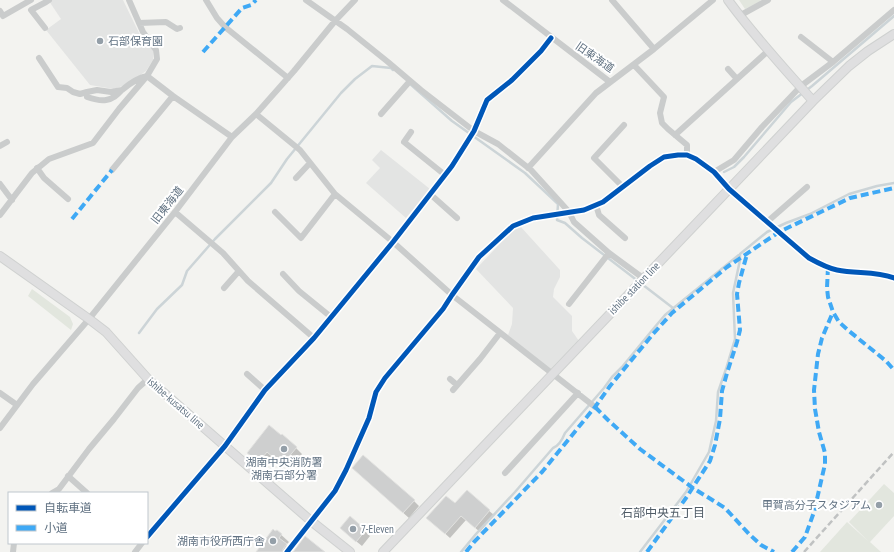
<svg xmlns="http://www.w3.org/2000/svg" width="894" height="552" font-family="'PT Sans Narrow','Noto Sans JP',sans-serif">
<rect width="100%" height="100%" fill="#f3f3f0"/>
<!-- built -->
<path fill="#e3e4e3" d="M51,0H123L139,33L153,49V60L146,71L128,84L114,89L90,85L46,30L61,19L49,1Z
M381,150L430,189L406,218L366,183L380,168L372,160Z
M520,226L560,270V277L554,289L553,297L572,316V331L579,341L551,370L508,335L512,324L513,308L476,269L511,232Z"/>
<!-- green -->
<path fill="#e2e6de" d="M739,0H760L761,1L745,9Z
M32,289L70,317L73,324L71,330L28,296Z
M884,484L894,493V516L870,542L881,552H820L847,522L868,541L849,522Z"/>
<!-- shadow -->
<path fill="#0003" d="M296,448L302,454L289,470L274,457L266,467L248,453Z
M358,473L414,501L419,506L409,518Z
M467,492L494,515L480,532L466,520L450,538L432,522L455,505Z
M350,518L370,536L362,546L346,533Z
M277,531L289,542L286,545L293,552H257Z"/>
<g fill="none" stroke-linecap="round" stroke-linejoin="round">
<!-- stream -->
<path stroke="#ccd4d7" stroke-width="2.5" d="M409,83L452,121L525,173L558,204L557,220L565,223L582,238L673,308
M724,172L734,167L744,157L791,102L812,86L894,16
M139,333L157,309L182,285L187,271L215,239L271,183L287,159L341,93L355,79L372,66L391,68L393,70
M461,552L476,534L515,492L553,448C559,446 563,438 565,433L604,388L612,377L622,367L654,328L665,315L676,306L767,232L786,223L810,214L849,194L877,186L894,183
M640,552L686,492L709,452L716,421L718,392L726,369L735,339L733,293L740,260V254"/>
</g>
<!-- building -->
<path fill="#cecfcf" stroke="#e2e2e0" d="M269,425L281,435L282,434L297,447L282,465L267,452L259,462L247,453Z
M363,455L415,500L403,513L352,468Z
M467,490L490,510L475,528L461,516L445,534L426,518L446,496L455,503Z
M350,516L366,530L356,542L340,528Z
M273,529L275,531L277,530L282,534L279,538L287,544L283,549V552H256Z
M305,536L325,552H293Z"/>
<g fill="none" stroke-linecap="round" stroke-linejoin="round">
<defs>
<path id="secondary" d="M728,0C754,36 784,68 813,101
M0,256L89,319L106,332L148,379L311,521L350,552
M383,552L813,101L849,66L868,51L894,34"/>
</defs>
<!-- secondary casing -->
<use href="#secondary" stroke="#cfd1d0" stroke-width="10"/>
<!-- street -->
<path stroke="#cacccc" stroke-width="6" d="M206,0L217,18L225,27L288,78
M306,0L347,29L388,62L421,90L474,131L498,144L531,170L561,203L569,212L574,222L609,253L643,278
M503,0L610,82
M612,0L654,49
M0,11L3,16L31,0
M739,16L768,0
M139,23L166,22L177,29L180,28
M45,28L31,10L46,2L49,0
M801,37L833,62
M39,58L58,87L67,88L73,92L80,94L87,92L97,90L111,92L122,90
M634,65L664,97L660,113L662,123L668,129L687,145V155
M728,69L737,79
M147,76L173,96L232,137
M87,97C93,99 100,101 106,100C113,99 117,95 122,90C129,84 137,78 147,76
M256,114L300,150L335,194L393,242L452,295L595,407
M381,114L410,81
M411,132L404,142L445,175
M675,135L768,51
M0,146L7,142
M37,168L44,178L68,199
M528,168L596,93L654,49L713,0
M112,170L173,96
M714,172L734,160L762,127L801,86L833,62L894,10
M296,178L310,163
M0,184L12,200
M623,187L594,158L624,125
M430,194L457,218
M596,205L599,215L625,238
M175,212L223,253L248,281L314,338
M275,212L301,238L335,194
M0,215L32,173L49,159L93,143L119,109L147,76L157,59L156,50L143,32L129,0
M767,222L807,187
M283,274L299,291L331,317
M224,288L239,271
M569,304L609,253
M247,374L265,390
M450,379L457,385
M453,390L480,359L500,333
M0,393L17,405
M0,428L33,384L89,319L175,212L232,137L256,114L294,71L335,21L355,0
M505,473L578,393
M68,476L87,493
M52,493L59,489L89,449L114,419L138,388L148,379
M147,537L225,446L265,390L314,338L393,242L452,166L474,131L487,100L512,80L541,51L551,38
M13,552L14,543
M135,552L142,543
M287,552L335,491L346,470L369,418L376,392L385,378L443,309L452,295L479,257L513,226L533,218L584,210L603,202L650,166L664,157L678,155H687L696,159L714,172L729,189L809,258C818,263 827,268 837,270C856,274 876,271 894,278"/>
<!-- secondary -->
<use href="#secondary" stroke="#dfdfe0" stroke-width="8"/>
<!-- rail -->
<path stroke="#c0c2c2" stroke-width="2.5" stroke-dasharray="6 3" stroke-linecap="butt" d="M804,552L894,452"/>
<!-- quiet -->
<path stroke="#3fa9f5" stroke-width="4" stroke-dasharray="8 4" stroke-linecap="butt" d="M203,52L242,8L251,5L256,0
M72,219L112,170
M828,267L827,288L828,297L833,312L839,322L849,331L886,361L894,370
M595,407L608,420L640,449L693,488L725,508L749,534L761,545L774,552
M466,552L474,542L542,472L595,407L610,386L653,334L672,313L727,267L779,232L850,198L894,188
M647,552L686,498L710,461L715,445L720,419L722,391L727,373L737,342L740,330L737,294L739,283L747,254
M792,552L805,537L814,512L825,464V453L819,432L815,409L814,390L818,354L822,338L833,312"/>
<defs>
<path id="cycleway" d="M147,537L225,446L265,390L314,338L393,242L452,166L474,131L487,100L512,80L541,51L551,38
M287,552L335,491L346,470L369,418L376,392L385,378L443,309L452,295L479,257L513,226L533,218L584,210L603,202L650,166L664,157L678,155H687L696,159L714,172L729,189L809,258C818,263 827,268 837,270C856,274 876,271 894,278"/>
</defs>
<!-- cycleway casing -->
<use href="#cycleway" stroke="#fff" stroke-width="8"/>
<!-- cycleway -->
<use href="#cycleway" stroke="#0057b8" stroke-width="5"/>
</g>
<!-- markers -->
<g fill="#949fa8" stroke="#fff" stroke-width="1.5">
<circle cx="100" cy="41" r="4"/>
<circle cx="284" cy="449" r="4"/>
<circle cx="879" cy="505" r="4"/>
<circle cx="353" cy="529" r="4"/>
<circle cx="273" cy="541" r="4"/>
</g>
<g text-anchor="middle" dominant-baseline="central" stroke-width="4" stroke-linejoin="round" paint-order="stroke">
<!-- poi labels -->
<g font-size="11" fill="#617282" stroke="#fff" text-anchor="start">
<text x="108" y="41">石部保育園</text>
<text x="284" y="462" text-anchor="middle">湖南中央消防署<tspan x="284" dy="13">湖南石部分署</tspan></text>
<text x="871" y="505" text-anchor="end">甲賀高分子スタジアム</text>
<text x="361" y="529">7-Eleven</text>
<text x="265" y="541" text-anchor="end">湖南市役所西庁舎</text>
</g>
<!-- street labels -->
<g font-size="11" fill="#617282" stroke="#fff">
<text transform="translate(595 57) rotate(35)">旧東海道</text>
<text transform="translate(167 205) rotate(-52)">旧東海道</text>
<text transform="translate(634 288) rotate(-46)">ishibe station line</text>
<text transform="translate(176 403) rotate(41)">ishibe-kusatsu line</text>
</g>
<!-- neighbourhood labels -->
<g font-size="12" fill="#505c67" stroke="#fff">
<text x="663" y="512">石部中央五丁目</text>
</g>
</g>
<!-- legend -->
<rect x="8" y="492" width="140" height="52" fill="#ffffff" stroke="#c0c7cd"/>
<rect x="16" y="505" width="20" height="6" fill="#0057b8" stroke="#c0c7cd"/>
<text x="44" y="512" font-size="12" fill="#617282">自転車道</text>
<rect x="16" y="525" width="20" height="6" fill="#3fa9f5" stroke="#c0c7cd"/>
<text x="44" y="532" font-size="12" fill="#617282">小道</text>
</svg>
